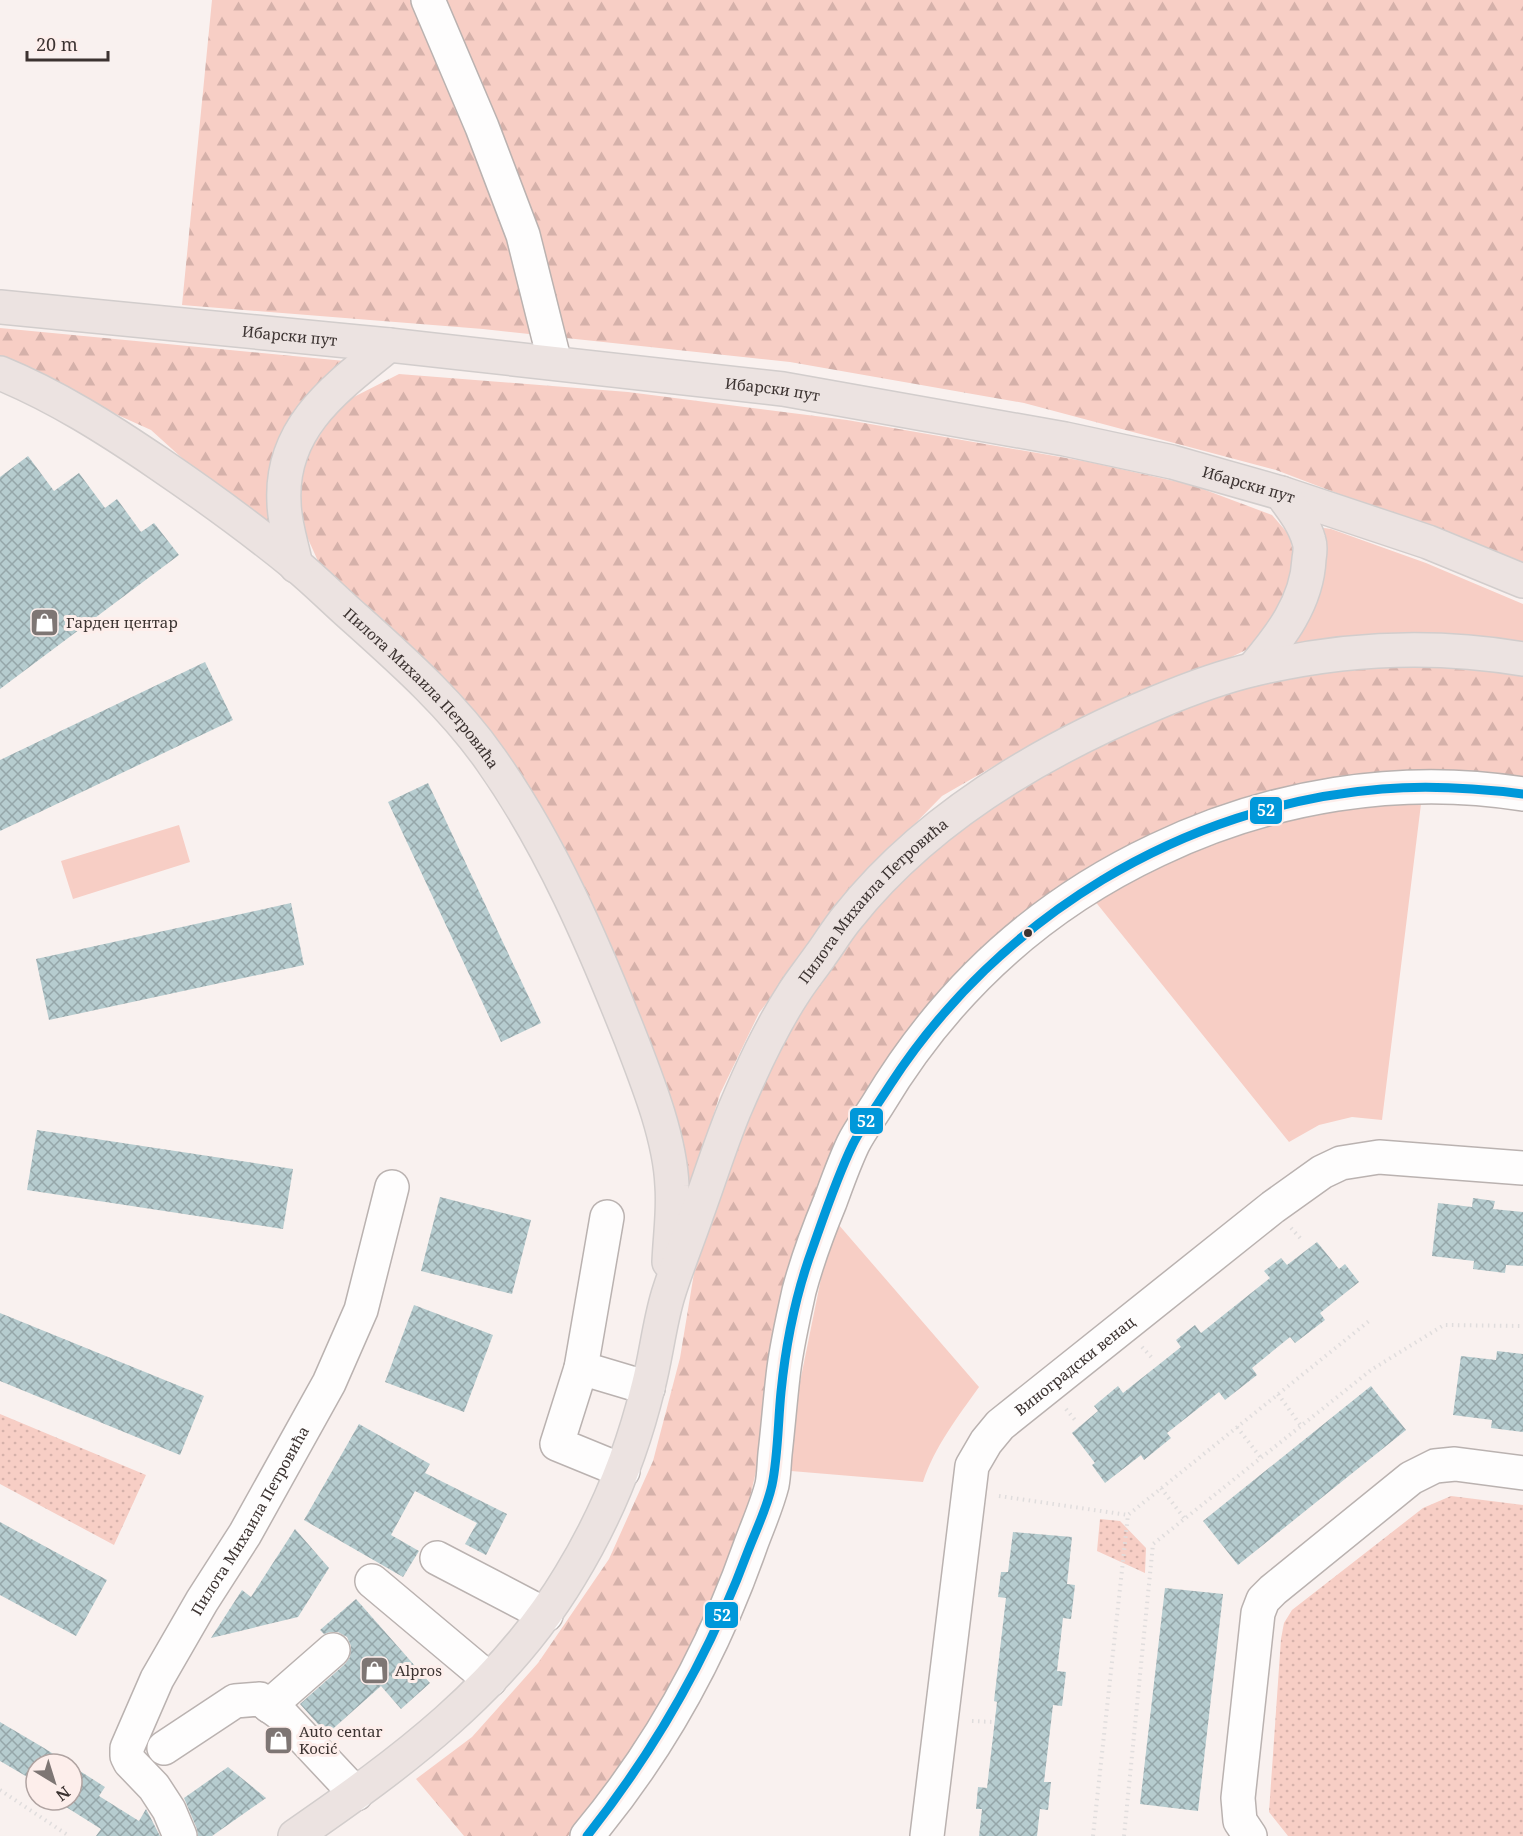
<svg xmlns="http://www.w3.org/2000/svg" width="1523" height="1836" font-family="'Noto Serif',serif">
<defs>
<pattern id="forest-firs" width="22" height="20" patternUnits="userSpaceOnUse" patternTransform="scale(1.5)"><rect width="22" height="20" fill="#f7cec5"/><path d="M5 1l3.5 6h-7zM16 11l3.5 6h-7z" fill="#d5b1aa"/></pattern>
<pattern id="park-dots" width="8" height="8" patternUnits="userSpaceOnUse" patternTransform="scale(1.5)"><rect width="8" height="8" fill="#f7cec5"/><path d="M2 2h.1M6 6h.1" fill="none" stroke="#d5b1aa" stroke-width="1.8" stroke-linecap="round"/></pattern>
<pattern id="building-cross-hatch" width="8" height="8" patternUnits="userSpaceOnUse" patternTransform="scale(1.5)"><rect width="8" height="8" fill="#b6cccf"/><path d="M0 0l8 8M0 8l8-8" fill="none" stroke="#95a6a9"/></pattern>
</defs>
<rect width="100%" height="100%" fill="#f9f1ef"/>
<!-- green -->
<path fill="#f7cec5" d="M1317,527L1331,529L1426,563L1523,604V653L1275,656Z
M1361,804H1421L1382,1120L1352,1117L1319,1125L1289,1142L1094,900L1135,875L1270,822Z
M179,825L190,862L73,899L61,861Z
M838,1224L979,1387C957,1418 935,1446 923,1482L791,1471L786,1451L828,1244Z"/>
<!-- forest -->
<path fill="url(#forest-firs)" d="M212,0H1523V564L1276,470L1024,403L790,362L483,329L182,305Z
M0,328L345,361L299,414L287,553L151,430L0,362Z
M399,374L628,392L847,420L1089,462L1192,485L1272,515L1291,537L1294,576L1280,618L1248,649L1200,672L1134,694L1053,732L942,796L900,839L838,910L759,1013L720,1094L690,1191L559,864L322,570L300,521L303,461L340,404Z
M1435,663L1523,674V779L1482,774L1105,863L887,1066L762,1446L746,1514L703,1618L670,1689L619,1770L568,1836H464L416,1779L472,1737L538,1663L609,1559L653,1461L680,1358L694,1273L737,1144L772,1060L815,983L885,895L959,824L1051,763L1183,704L1297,673Z"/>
<!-- park -->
<path fill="url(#park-dots)" d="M0,1414L146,1475L114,1545L0,1484Z
M1451,1496L1523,1505V1836H1288L1269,1812L1281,1639L1284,1623L1292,1610L1423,1508Z
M1100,1519L1120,1521L1146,1548L1145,1573L1097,1551Z"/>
<!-- building -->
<path fill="url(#building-cross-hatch)" d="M28,456L54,491L79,473L105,508L117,499L141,532L154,523L179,555L0,689V477Z
M205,662L233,720L0,831V760Z
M428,783L541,1023L501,1042L388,802Z
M291,903L304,965L49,1020L36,959Z
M37,1130L293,1169L283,1229L27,1190Z
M440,1197L531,1220L512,1294L421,1271Z
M1473,1198L1495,1201L1493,1209L1523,1212V1266L1506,1265L1505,1273L1473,1269L1474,1261L1432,1256L1438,1203L1472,1207Z
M1317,1242L1339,1269L1345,1264L1359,1282L1320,1313L1325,1320L1295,1343L1290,1337L1252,1368L1257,1375L1225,1400L1219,1392L1167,1433L1171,1438L1144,1460L1141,1455L1105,1483L1092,1465L1095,1463L1072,1433L1098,1411L1094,1406L1118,1386L1123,1393L1181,1347L1176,1340L1195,1325L1201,1333L1270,1278L1264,1271L1281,1258L1287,1265Z
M414,1305L493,1335L464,1412L385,1382Z
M0,1313L204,1396L180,1455L0,1381Z
M1497,1351L1523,1354V1432L1491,1428L1492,1420L1453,1415L1461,1356L1496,1360Z
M1371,1386L1406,1430L1238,1565L1203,1521Z
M359,1424L430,1464L425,1473L507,1514L486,1555L465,1544L477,1523L415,1491L391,1535L419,1551L403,1577L304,1520Z
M0,1522L107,1580L76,1636L0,1595Z
M295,1529L329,1568L298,1617L211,1638L242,1590L251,1597Z
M1013,1532L1072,1537L1067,1584L1075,1585L1071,1619L1063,1618L1057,1671L1066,1672L1062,1706L1053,1705L1044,1782H1051L1048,1810L1040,1809L1037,1836H979L982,1809H976L978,1787L987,1788L997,1702L994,1701L1006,1598L998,1597L1001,1572H1008Z
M1165,1588L1223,1594L1198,1811L1140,1804Z
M356,1599L430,1683L401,1709L381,1686L327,1734L300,1704L345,1664L350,1657L351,1646L347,1637L338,1632H330L324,1634L320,1630Z
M0,1722L44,1748L69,1764H36V1782L0,1761Z
M72,1766L105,1787L99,1796L139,1821L146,1809L160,1836H96L101,1829L55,1800H72Z
M228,1767L266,1798L212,1836H198L197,1829L184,1798Z"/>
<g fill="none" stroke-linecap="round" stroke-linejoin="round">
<defs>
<g id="minor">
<path d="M428,0L482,127L523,235L555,363"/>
<path d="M607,1217L581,1368L557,1444L623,1471"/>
<path d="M581,1368L648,1388"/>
<path d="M437,1558L546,1615"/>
<path d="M372,1581L490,1680"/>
<path d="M269,1706L333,1650"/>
<path d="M164,1748L235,1701L260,1699L281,1714L356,1794"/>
<path id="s1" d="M180,1836L169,1810L154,1787L130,1762L127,1756V1748L157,1679L202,1601L245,1534L329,1383L361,1310L392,1187"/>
<path d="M587,1836C659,1750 714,1650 751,1544C758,1525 767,1505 772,1485C774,1475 774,1464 775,1454C778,1428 780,1402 783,1376C786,1348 793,1319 799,1291C807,1261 818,1231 830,1202C837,1183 844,1163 853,1144C860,1130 870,1117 878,1104C945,992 1038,906 1157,850C1270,796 1399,774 1523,794"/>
<path id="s2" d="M927,1836L972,1466L986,1442L1000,1425L1273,1207L1322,1172L1341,1163L1379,1157L1523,1168"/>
<path d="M1250,1836L1240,1821L1238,1798L1258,1613L1263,1600L1273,1590L1411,1478L1435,1466L1455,1464L1523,1473"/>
</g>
<g id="major">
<path id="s3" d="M0,307L389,345L783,389L1065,439L1172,462L1281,493L1428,542L1523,581"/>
<path id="s4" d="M0,373C56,396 108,429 158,463C205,495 252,529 296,565C317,582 336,602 357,620C405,663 454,707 491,760C551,845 593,943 631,1039C648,1083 670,1138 672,1186C674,1211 670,1237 669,1262"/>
<path d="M296,566C292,545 284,523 284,502C280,427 337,387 389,345"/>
<path d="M1253,669C1280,637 1307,603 1309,559C1310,553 1311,547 1309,541C1304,523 1292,508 1281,493"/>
<path id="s5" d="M295,1836C401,1763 503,1688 570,1576C606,1517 632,1453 648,1387C656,1357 659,1325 668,1295C676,1269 687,1242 696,1216C709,1181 720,1145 734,1111C751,1071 769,1031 793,994C801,981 811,969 820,956C829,944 837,930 847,918C926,818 1042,750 1158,702C1189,689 1221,677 1255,669C1343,648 1434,644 1523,659"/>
</g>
</defs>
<!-- minor casing -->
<use href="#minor" stroke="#bab2b0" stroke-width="36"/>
<!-- major casing -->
<use href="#major" stroke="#d2cdcc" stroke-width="36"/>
<!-- path -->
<path stroke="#e0dddd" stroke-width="4" stroke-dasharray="1.5 4.5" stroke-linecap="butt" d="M1291,1228L1301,1239
M1142,1347L1154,1360
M1278,1394L1301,1426
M1066,1409L1075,1420
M1237,1427L1261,1458
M1161,1488L1185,1519
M999,1496L1128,1515
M972,1721L993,1722
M0,1790L69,1836
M1093,1836L1128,1515L1369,1321
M1124,1836L1153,1544L1371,1370L1444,1325L1523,1326"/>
<!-- minor -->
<use href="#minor" stroke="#fefdfd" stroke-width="33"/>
<!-- major -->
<use href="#major" stroke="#ece3e1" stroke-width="33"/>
<defs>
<path id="bus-1" d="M587,1836C656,1749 709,1656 748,1551C756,1530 767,1508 772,1485C778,1457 778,1421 781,1392C786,1342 796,1293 813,1247C825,1213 837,1177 853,1144C863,1124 878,1104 890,1085C999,917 1183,805 1382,789C1430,785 1476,788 1523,794"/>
</defs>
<!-- bus-1 casing -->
<use href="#bus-1" stroke="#fdeeeb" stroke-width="14"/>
<!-- bus-1 -->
<use href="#bus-1" stroke="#0098da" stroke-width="9"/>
</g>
<!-- icons -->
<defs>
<symbol id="shop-square" viewBox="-11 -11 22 22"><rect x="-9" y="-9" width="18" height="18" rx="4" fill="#7e7674" stroke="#fdeeeb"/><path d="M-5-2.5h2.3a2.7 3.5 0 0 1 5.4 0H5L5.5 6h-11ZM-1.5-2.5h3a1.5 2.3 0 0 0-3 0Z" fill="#fff"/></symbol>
</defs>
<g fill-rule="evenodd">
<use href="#shop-square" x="28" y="606" width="33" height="33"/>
<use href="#shop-square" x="358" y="1654" width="33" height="33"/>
<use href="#shop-square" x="262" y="1724" width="33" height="33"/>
</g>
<!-- markers -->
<circle fill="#3c3331" stroke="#fdeeeb" stroke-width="2" cx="1028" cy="933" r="5"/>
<g text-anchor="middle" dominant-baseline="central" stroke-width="6" stroke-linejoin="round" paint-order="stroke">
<!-- street labels -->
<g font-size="15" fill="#3c3331" stroke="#fdeeeb">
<text stroke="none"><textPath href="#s3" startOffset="291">Ибарски пут</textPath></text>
<text stroke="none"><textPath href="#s3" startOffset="777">Ибарски пут</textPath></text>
<text stroke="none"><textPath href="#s3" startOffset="1263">Ибарски пут</textPath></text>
<text stroke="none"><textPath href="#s4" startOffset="530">Пилота Михаила Петровића</textPath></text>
<text stroke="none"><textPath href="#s5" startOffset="1131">Пилота Михаила Петровића</textPath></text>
<text stroke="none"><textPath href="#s2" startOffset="518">Виноградски венац</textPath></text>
<text stroke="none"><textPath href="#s1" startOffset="364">Пилота Михаила Петровића</textPath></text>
</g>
<!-- poi labels -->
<g font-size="15" fill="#3c3331" stroke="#fdeeeb" text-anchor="start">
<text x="66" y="622">Гарден центар</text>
<text x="395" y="1670">Alpros</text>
<text x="299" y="1731">Auto centar<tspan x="299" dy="17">Kocić</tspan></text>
</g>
</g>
<g stroke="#fdeeeb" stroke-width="2">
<rect x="1249" y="796" width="34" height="29" rx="6" fill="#0098da"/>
<rect x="849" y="1107" width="35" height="28" rx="6" fill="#0098da"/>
<rect x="704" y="1601" width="35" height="28" rx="6" fill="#0098da"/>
</g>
<g font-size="16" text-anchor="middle" font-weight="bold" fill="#fff">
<text x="1266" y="816">52</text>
<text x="866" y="1127">52</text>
<text x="722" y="1621">52</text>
</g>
<!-- north arrow -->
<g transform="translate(54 1782) rotate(142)"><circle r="28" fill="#fdeeeb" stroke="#b0a3a1" stroke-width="1.5"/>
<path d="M0-4.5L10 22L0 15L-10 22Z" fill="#7e7674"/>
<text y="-9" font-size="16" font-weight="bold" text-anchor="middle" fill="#3c3331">N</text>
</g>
<!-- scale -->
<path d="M27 51v9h81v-9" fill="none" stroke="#3c3331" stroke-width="3"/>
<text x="36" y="51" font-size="18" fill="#3c3331" stroke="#fdeeeb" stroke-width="4.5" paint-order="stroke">20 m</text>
</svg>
